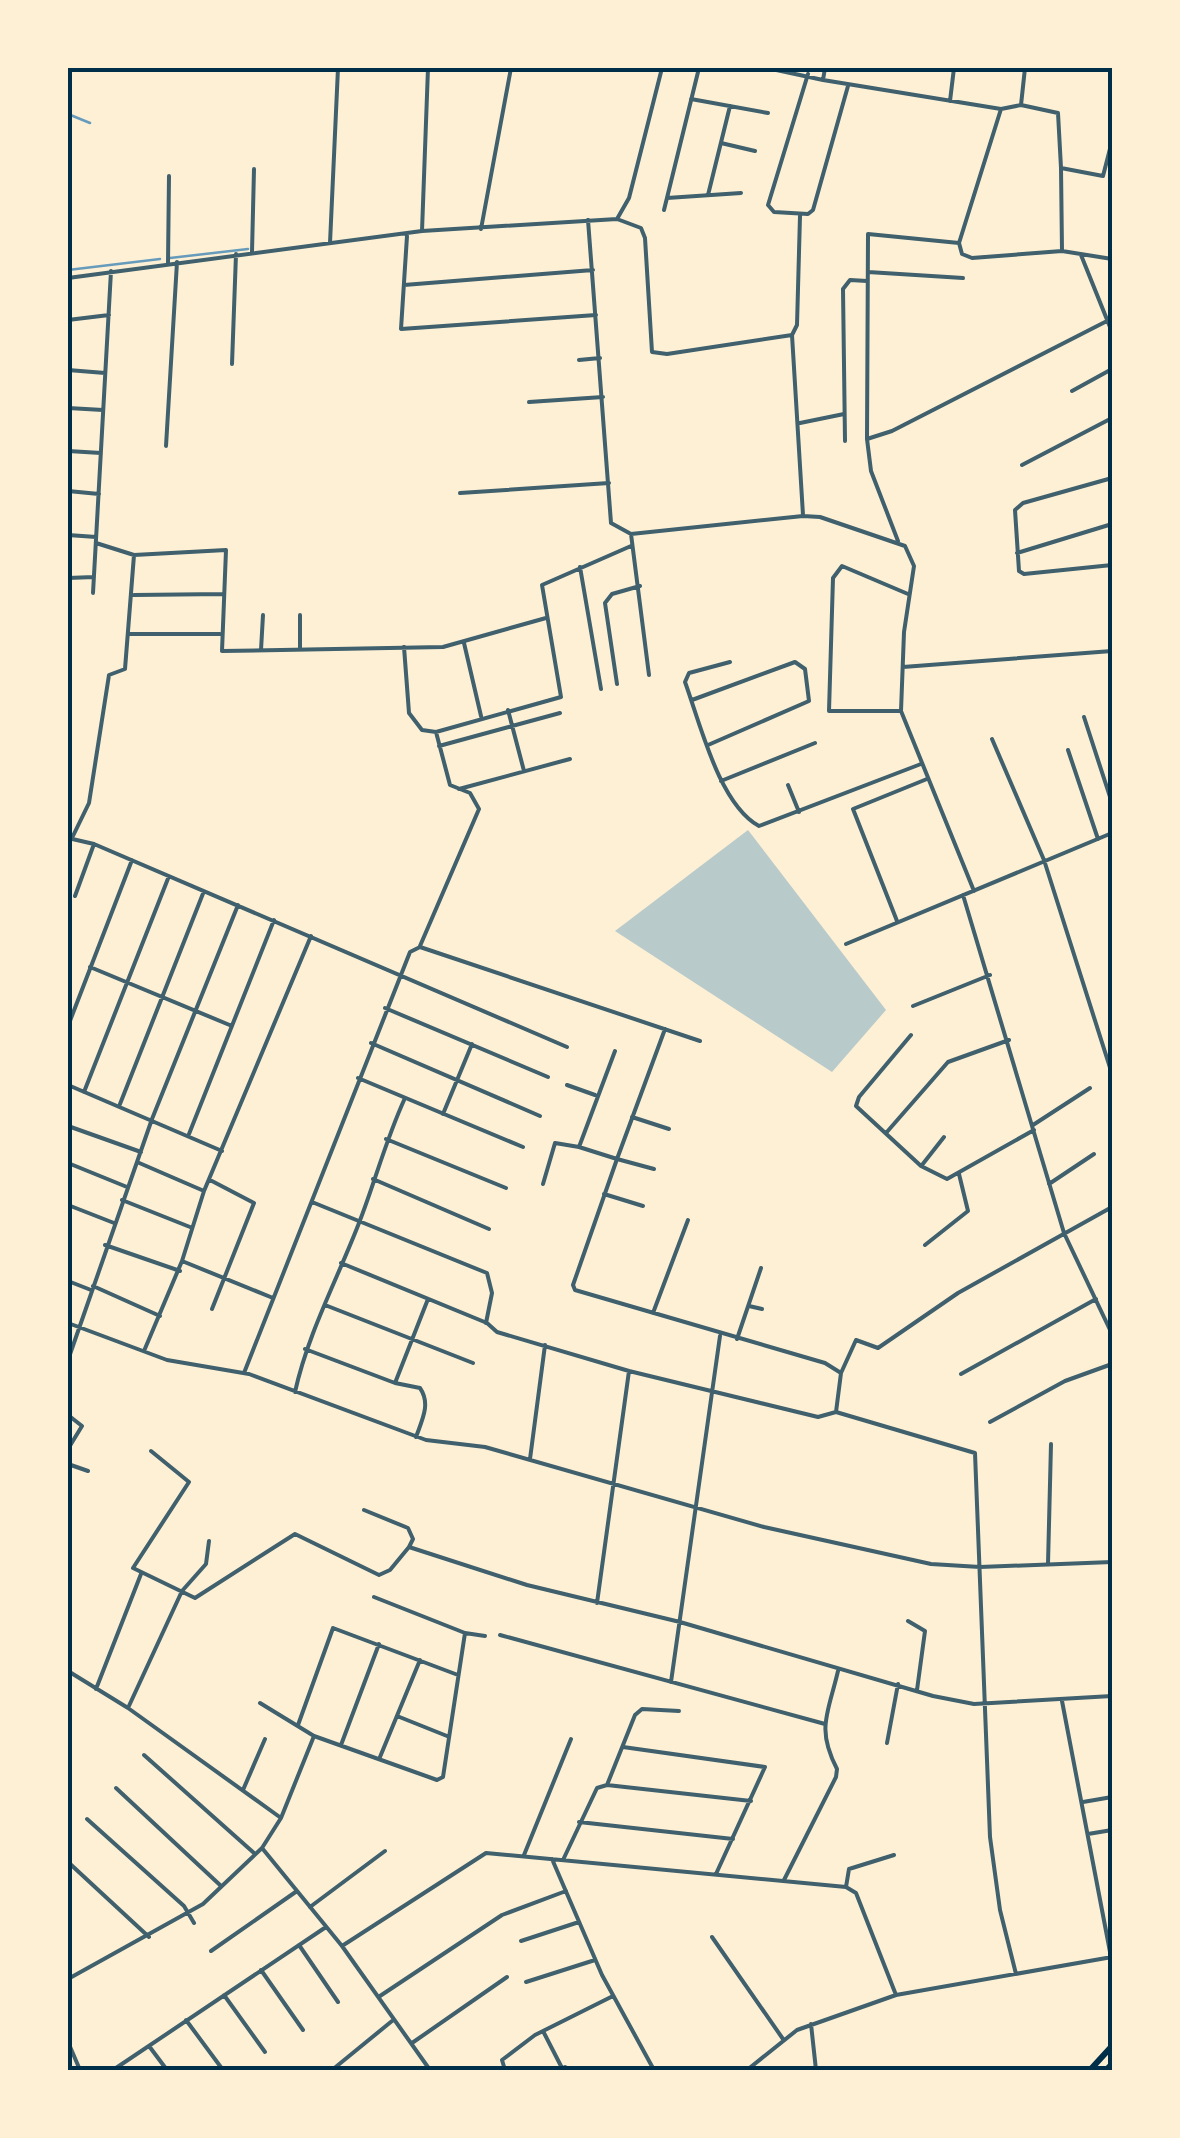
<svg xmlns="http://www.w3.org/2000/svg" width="1180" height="2138" font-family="'Golos Text',sans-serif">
<rect width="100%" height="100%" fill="#fdf0d5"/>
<!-- green -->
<path fill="#b9caca" d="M748,830L886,1010L832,1072L615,931Z"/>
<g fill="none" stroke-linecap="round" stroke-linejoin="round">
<!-- stream -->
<path stroke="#669bbc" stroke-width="2.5" d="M68,114L90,123
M170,258L248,249
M68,270L160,259"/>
<!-- minor -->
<path stroke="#3f606c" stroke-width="4" d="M767,68L823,80L825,68
M1011,68L1024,69
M808,74L768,205L774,212L808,214L813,210L848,86
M823,80L1001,109L959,243L962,254L972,258L1062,251L1112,259
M691,99L768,113
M950,101L954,68
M1021,105L1058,113L1061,168
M1001,109L1021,105L1025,68
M721,143L755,151
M708,195L730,106
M667,198L741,193
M664,210L699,68
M800,216L797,325L792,335L803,515
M617,219L629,198L662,68
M588,220L611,523L631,534L803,516L820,517L905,546L914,566L904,632L901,711L974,891
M481,229L511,68
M422,231L428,68
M407,236L401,329L596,315
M330,243L338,68
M1062,251L1061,168L1103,176L1112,141
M252,252L254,169
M1081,255L1112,332
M168,264L169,176
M868,272L963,278
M68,278L422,231L617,219L641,228L645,238L652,352L667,354L792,335
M404,285L593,270
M68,320L109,315
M579,360L600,358
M232,364L236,254
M68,370L105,373
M1072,391L1112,369
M529,402L603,397
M68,408L103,410
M800,423L844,414
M867,439L868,234L959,243
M845,441L843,289L850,280L867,281
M166,446L177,262
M68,451L101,453
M1022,465L1112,418
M1112,478L1023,503L1015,510L1019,571L1024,574L1112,565
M68,491L99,494
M460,493L609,483
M631,534L649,675
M68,535L96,537
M898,541L871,471L867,439L892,431L1107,321
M96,543L134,555L226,550L222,651L443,647L546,618
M1017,553L1112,524
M580,567L601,689
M68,578L94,577
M93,593L111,271
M134,595L224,594
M300,615V650
M129,634H220
M464,643L481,716
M404,647L409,713L422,730L436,732L561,697L542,585L631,546
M261,650L263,615
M730,662L689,673L685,682C700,723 719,804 759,826L921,764
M903,667L1112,651
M617,684L605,603L612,594L640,586
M692,700L795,662L805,669L809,701L708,745
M508,710L524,771
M901,711H829L833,578L842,566L908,594
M1084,717L1112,803
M992,739L1044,860L1112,1074
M439,746L560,713
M1068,750L1098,839
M721,781L815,743
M788,785L799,812
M459,789L570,759
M68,838L94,844L567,1047
M72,838L89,803L109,675L125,669L134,555
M963,895L1064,1233L1112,1334
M75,896L94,844
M897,921L853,809L927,779
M846,944L1112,833
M420,946L479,809L470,793L450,785L436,732
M90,967L232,1026
M913,1006L990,975
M385,1008L548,1077
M68,1026L132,860
M911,1035L859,1097L856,1106L921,1166L947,1179L1034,1130
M371,1043L540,1116
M615,1051L579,1147L617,1159L573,1285L575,1290L825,1363L841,1373L836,1412L975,1453L990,1837L1000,1910L1016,1974
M358,1078L523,1147
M68,1085L222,1151
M567,1085L595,1095
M84,1092L169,876
M120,1104L204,891
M443,1114L472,1044
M632,1117L669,1129
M1033,1125L1090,1088
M68,1126L141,1152
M886,1133L948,1062L1009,1040
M189,1134L274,920
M386,1139L506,1188
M137,1162L204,1191L311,936
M68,1163L127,1187
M922,1165L944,1137
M654,1169L617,1159L665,1029
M373,1179L489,1229
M210,1180L254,1203L212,1309
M543,1184L555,1143L579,1147
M1049,1184L1094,1154
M604,1194L643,1206
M122,1200L190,1227
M312,1202L487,1273L492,1293L486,1323
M68,1205L114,1223
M105,1245L180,1271
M925,1245L968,1211L959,1174
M182,1261L204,1191
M341,1263L487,1323L497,1332L629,1371
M68,1281L91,1290
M93,1286L160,1316
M325,1305L473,1363
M749,1306L762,1309
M653,1313L688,1220
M68,1323L167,1360L249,1374L426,1440L485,1447L764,1527L931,1564L980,1567L1112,1562
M737,1339L761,1268
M305,1349L395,1383L420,1388C431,1404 422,1420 416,1437
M144,1351L182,1261L273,1298
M68,1360L152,1119L238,905
M244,1373L410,952L420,947L700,1041
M841,1373L856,1340L878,1348L958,1293L1112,1207
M961,1374L1096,1299
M395,1383L428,1299
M295,1392C308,1333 337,1280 359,1223C375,1182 386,1139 405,1098
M68,1415L82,1426L68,1449
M990,1422L1065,1381L1112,1364
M151,1451L189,1482L133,1568L195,1598L295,1534L379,1575L390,1570L409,1547L527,1585L680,1622L933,1696L974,1704L1112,1696
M530,1459L545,1345
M68,1464L88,1471
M364,1510L408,1528L413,1539L409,1547
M1048,1564L1051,1444
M374,1597L465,1633
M597,1603L629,1371L818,1417L836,1412
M908,1621L925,1631L917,1690
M500,1635L825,1724
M68,1671L128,1708L281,1818L262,1848L342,1946L430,2070
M671,1682L720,1336
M96,1689L141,1574
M1062,1701L1111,1957
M260,1703L314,1736
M128,1708L182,1591L206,1564L209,1541
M397,1716L447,1736
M298,1725L333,1628L458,1675
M887,1743L898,1684
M341,1745L379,1644
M623,1747L765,1767L716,1874
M144,1755L254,1853
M380,1757L420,1660
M607,1785L751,1801
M116,1788L220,1885
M243,1790L265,1739
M1083,1802L1112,1797
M281,1818L314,1736L437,1780L443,1777L465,1633L485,1636
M87,1819L184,1906L194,1923
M579,1822L733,1839
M1088,1834L1112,1830
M524,1855L571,1739
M552,1859L602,1975L654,2070
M563,1860L597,1788L607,1785L635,1715L642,1709L679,1711
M68,1862L149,1937
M784,1880L836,1777L837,1769C816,1728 828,1714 838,1671
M846,1887L849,1869L894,1855
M310,1907L385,1851
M712,1937L783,2039
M521,1941L579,1922
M299,1945L338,2002
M342,1946L486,1853L846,1887L856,1893L896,1995
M211,1951L297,1891
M261,1970L303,2030
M68,1979L203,1904L262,1848
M526,1982L595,1960
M224,1995L265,2052
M380,1996L502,1915L566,1891
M186,2020L223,2070
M811,2024L816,2070
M543,2031L562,2068
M68,2042L80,2070
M412,2043L507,1977
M149,2046L167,2070
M113,2070L326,1927
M332,2070L392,2021
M505,2070L502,2060L535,2035L613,1996
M558,2070L565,2067L571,2070
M747,2070L797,2030L896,1995L1112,1957"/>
<!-- primary -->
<path stroke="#003049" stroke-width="6" d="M1090,2070L1112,2046
M1106,2070L1112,2064"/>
</g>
<!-- border -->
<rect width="1180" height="2138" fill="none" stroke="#fdf0d5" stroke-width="140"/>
<rect x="70" y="70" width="1040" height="1998" fill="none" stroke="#003049" stroke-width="4"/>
</svg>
